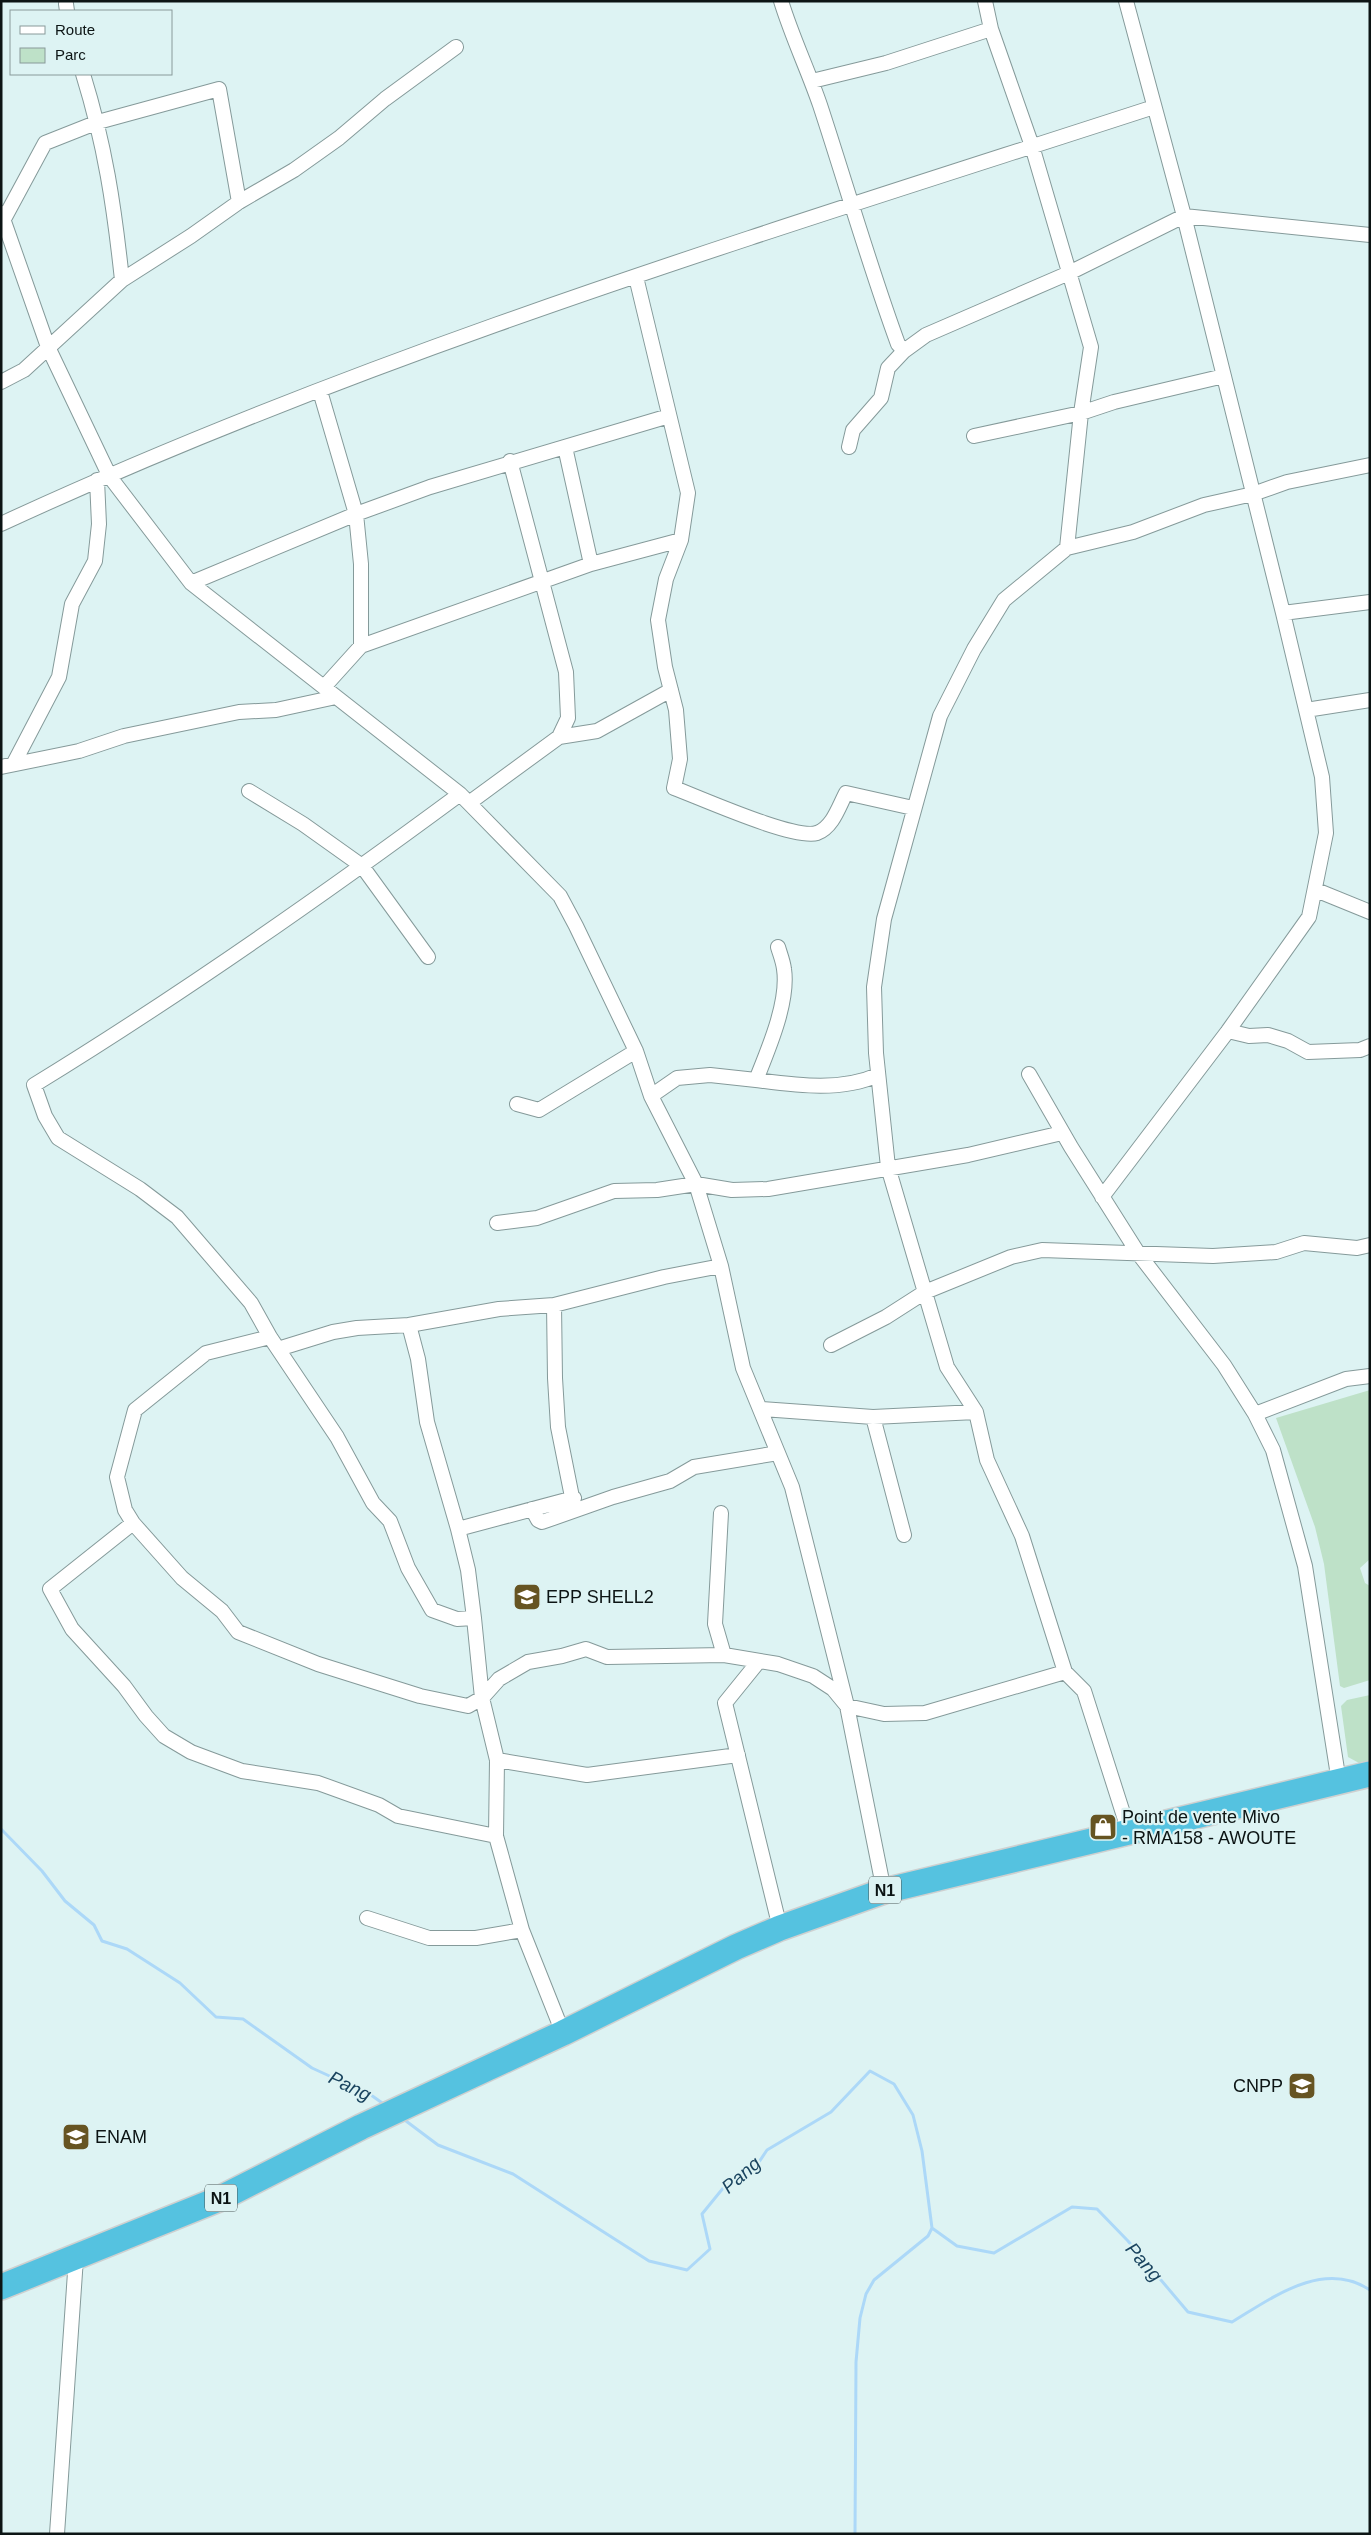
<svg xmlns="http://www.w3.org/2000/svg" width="1371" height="2535" font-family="Arial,sans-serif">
<rect width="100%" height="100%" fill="#ddf3f3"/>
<!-- green -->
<path fill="#bee1c8" d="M1370,1390V1559L1360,1568L1365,1583L1370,1586V1680L1344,1688L1340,1686L1324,1564L1315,1527L1276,1418Z
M1370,1695V1761L1359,1763L1348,1757L1341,1706L1347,1700Z"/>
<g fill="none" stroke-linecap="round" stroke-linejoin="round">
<!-- stream -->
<path stroke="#acd8f8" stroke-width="3" d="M1,1829L42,1871L65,1901L94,1925L102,1941L127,1949L180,1983L216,2017L243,2019L312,2068L371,2095L385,2105
M402,2118L438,2145L513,2174L649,2261L687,2270L710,2249L702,2214L724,2187L757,2165L767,2150L831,2112L870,2071L894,2084L913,2115L922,2151L932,2228L957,2246L994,2253L1072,2207L1097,2209L1128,2241L1188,2312L1232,2322C1272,2298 1323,2259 1370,2290
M855,2534L856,2362L860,2318L866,2294L874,2280L928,2236L932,2228"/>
<defs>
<path id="street" d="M781,1C792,37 808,70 820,105C846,184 869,265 898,344L904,351
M985,1L991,29L1032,146L1091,347L1081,413L1067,548
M66,4L67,11
M83,74C105,145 114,205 122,280
M812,81L886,63L991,29
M1,213L48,347L110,477L191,583L460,794L560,896L576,926L636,1051L651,1096L696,1184L721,1266L743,1368L792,1487L847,1706L884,1891
M4,219L45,143L98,122L219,89L239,202
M636,277L688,493L681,540L666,579L658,620L665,667L676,710L680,759L674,788C701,798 794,840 817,833C833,827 839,806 846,793L913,808
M1,382L24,370L122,280L191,236L239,202L294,170L339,138L385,99L456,47
M320,391L356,514L361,564V646
M974,436L1081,413L1114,402L1224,376
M565,447L591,564
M849,447L853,430L881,398L888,368L904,351L926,335L1069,273L1184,216L1370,235
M1,524C372,352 766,233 1154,107
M191,583L356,514L430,487L669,416
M1283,613L1370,602
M324,687L361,646L591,564L681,540
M1306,710L1370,700
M559,737L597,731L671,690
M14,763L59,677L72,604L95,561L99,524L97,480
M1,767L79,751L124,736L239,712L276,710L336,697
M249,791L303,824L362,866L428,957
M460,794C322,896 181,995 34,1085L45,1116L58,1138L140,1189L177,1217L251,1303L270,1337L337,1437L373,1503L390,1521L408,1568L432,1610L457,1619L474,1618L482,1698L497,1760L496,1836L522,1930L563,2033
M469,803L559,737L568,718L566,672L510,461
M1316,890L1370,912
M1228,1031L1249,1036L1268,1035L1288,1041L1308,1052L1360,1050L1370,1046
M1029,1074L1071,1147L1138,1253L1224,1365L1255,1414L1273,1450L1305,1566L1339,1782
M756,1080C795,1085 840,1092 878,1075
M651,1096L677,1078L710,1075L756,1080C768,1050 789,1002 784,969C783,961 780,954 778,947
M517,1104L539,1110L636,1051
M1102,1197L1228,1031L1309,917L1326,833L1322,777L1283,613L1184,216L1126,1
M497,1223L537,1218L614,1191L657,1190L696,1184L732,1190L768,1189L968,1155L1062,1133
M554,1305L555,1378L558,1427L574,1507
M409,1325L499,1309L554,1305L664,1277L721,1266
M270,1337L206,1353L135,1410L117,1477L125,1510L133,1523L182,1578L222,1611L238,1632L318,1664L420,1696L468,1706L482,1698L499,1679L528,1662L562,1656L586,1649L607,1657L724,1655L778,1664L813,1676L833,1689L847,1706L884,1714L925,1713L1065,1672
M831,1345L886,1317L925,1292L1011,1257L1042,1250L1213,1256L1276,1252L1304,1243L1357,1248L1370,1245
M278,1349L333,1332L357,1328L409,1325L418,1359L427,1422L458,1529L574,1498
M761,1409L873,1417L976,1412
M1255,1414L1346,1379L1370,1376
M873,1417L904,1535
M532,1509L538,1520L542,1522L613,1497L670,1481L694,1467L778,1453
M721,1513L715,1624L724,1655
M133,1523L50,1589L72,1629L124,1686L146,1716L164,1736L191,1752L242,1771L318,1783L379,1805L398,1816L496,1836
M458,1529L468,1570L474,1618
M759,1661L725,1703L780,1928
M497,1760L587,1775L738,1755
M1129,1832L1084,1691L1065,1672L1022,1536L987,1460L976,1412L947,1367L888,1167L876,1053L874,987L884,919L940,716L974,649L1004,600L1067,548L1133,532L1204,505L1253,494L1287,482L1370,465
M367,1918L429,1938H476L522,1930
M57,2534L76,2258"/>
<path id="highway" d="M1,2287L219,2199L361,2127L563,2033L736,1947L780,1928L884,1891L1370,1774"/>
</defs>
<!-- street casing -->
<use href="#street" stroke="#859a9a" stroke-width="16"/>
<!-- highway casing -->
<use href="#highway" stroke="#ced0d0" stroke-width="28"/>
<!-- street -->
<use href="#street" stroke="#fff" stroke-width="14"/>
<!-- highway -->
<use href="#highway" stroke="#55c2e0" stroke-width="25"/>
</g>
<!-- icons -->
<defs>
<symbol id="school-square" viewBox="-11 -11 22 22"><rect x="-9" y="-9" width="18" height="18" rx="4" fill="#665422" stroke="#ddf3f3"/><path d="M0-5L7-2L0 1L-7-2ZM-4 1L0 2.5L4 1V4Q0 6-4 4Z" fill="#fff"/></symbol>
<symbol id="shop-square" viewBox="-11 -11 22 22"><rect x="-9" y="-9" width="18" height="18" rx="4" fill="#665422" stroke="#ddf3f3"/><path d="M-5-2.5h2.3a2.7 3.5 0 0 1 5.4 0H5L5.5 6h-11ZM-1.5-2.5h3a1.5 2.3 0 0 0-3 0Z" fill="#fff"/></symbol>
<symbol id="university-square" viewBox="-11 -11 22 22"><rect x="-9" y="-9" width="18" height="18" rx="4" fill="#665422" stroke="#ddf3f3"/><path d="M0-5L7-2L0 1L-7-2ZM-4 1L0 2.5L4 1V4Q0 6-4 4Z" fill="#fff"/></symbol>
</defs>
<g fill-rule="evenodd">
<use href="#school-square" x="511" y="1581" width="32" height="32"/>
<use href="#shop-square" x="1087" y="1811" width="32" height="32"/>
<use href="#university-square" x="1286" y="2070" width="32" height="32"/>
<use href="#university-square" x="60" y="2121" width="32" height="32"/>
</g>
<g text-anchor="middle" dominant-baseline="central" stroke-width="4.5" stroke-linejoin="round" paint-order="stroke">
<!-- shield labels -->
<g fill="#ddf3f3" stroke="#4b5757" stroke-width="1">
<rect x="869" y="1876.5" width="32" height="27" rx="4"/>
<rect x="205" y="2184.5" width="32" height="27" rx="4"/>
</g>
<g font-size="16" font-weight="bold" fill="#0c1414">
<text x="885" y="1890">N1</text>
<text x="221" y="2198">N1</text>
</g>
<!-- poi labels -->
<g font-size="18" fill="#0c1414" stroke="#ddf3f3" text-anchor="start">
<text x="546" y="1597">EPP SHELL2</text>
<text x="1122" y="1817">Point de vente Mivo<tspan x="1122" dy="21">- RMA158 - AWOUTE</tspan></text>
<text x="1283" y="2086" text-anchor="end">CNPP</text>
<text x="95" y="2137">ENAM</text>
</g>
<!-- water labels -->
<g font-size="19" font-style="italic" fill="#1a445f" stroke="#ddf3f3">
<text transform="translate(350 2086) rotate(26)">Pang</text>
<text transform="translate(741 2175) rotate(-41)">Pang</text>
<text transform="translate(1144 2262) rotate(49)">Pang</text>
</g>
</g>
<!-- border -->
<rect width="1371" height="2535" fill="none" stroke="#0c1414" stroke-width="5"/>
<!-- legend -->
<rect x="10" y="10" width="162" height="65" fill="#ddf3f3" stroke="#899a9a"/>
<rect x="20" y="26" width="25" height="8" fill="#ffffff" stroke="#899a9a"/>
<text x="55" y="35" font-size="15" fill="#0c1414">Route</text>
<rect x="20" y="48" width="25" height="15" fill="#bee1c8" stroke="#899a9a"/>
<text x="55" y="60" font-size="15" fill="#0c1414">Parc</text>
</svg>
